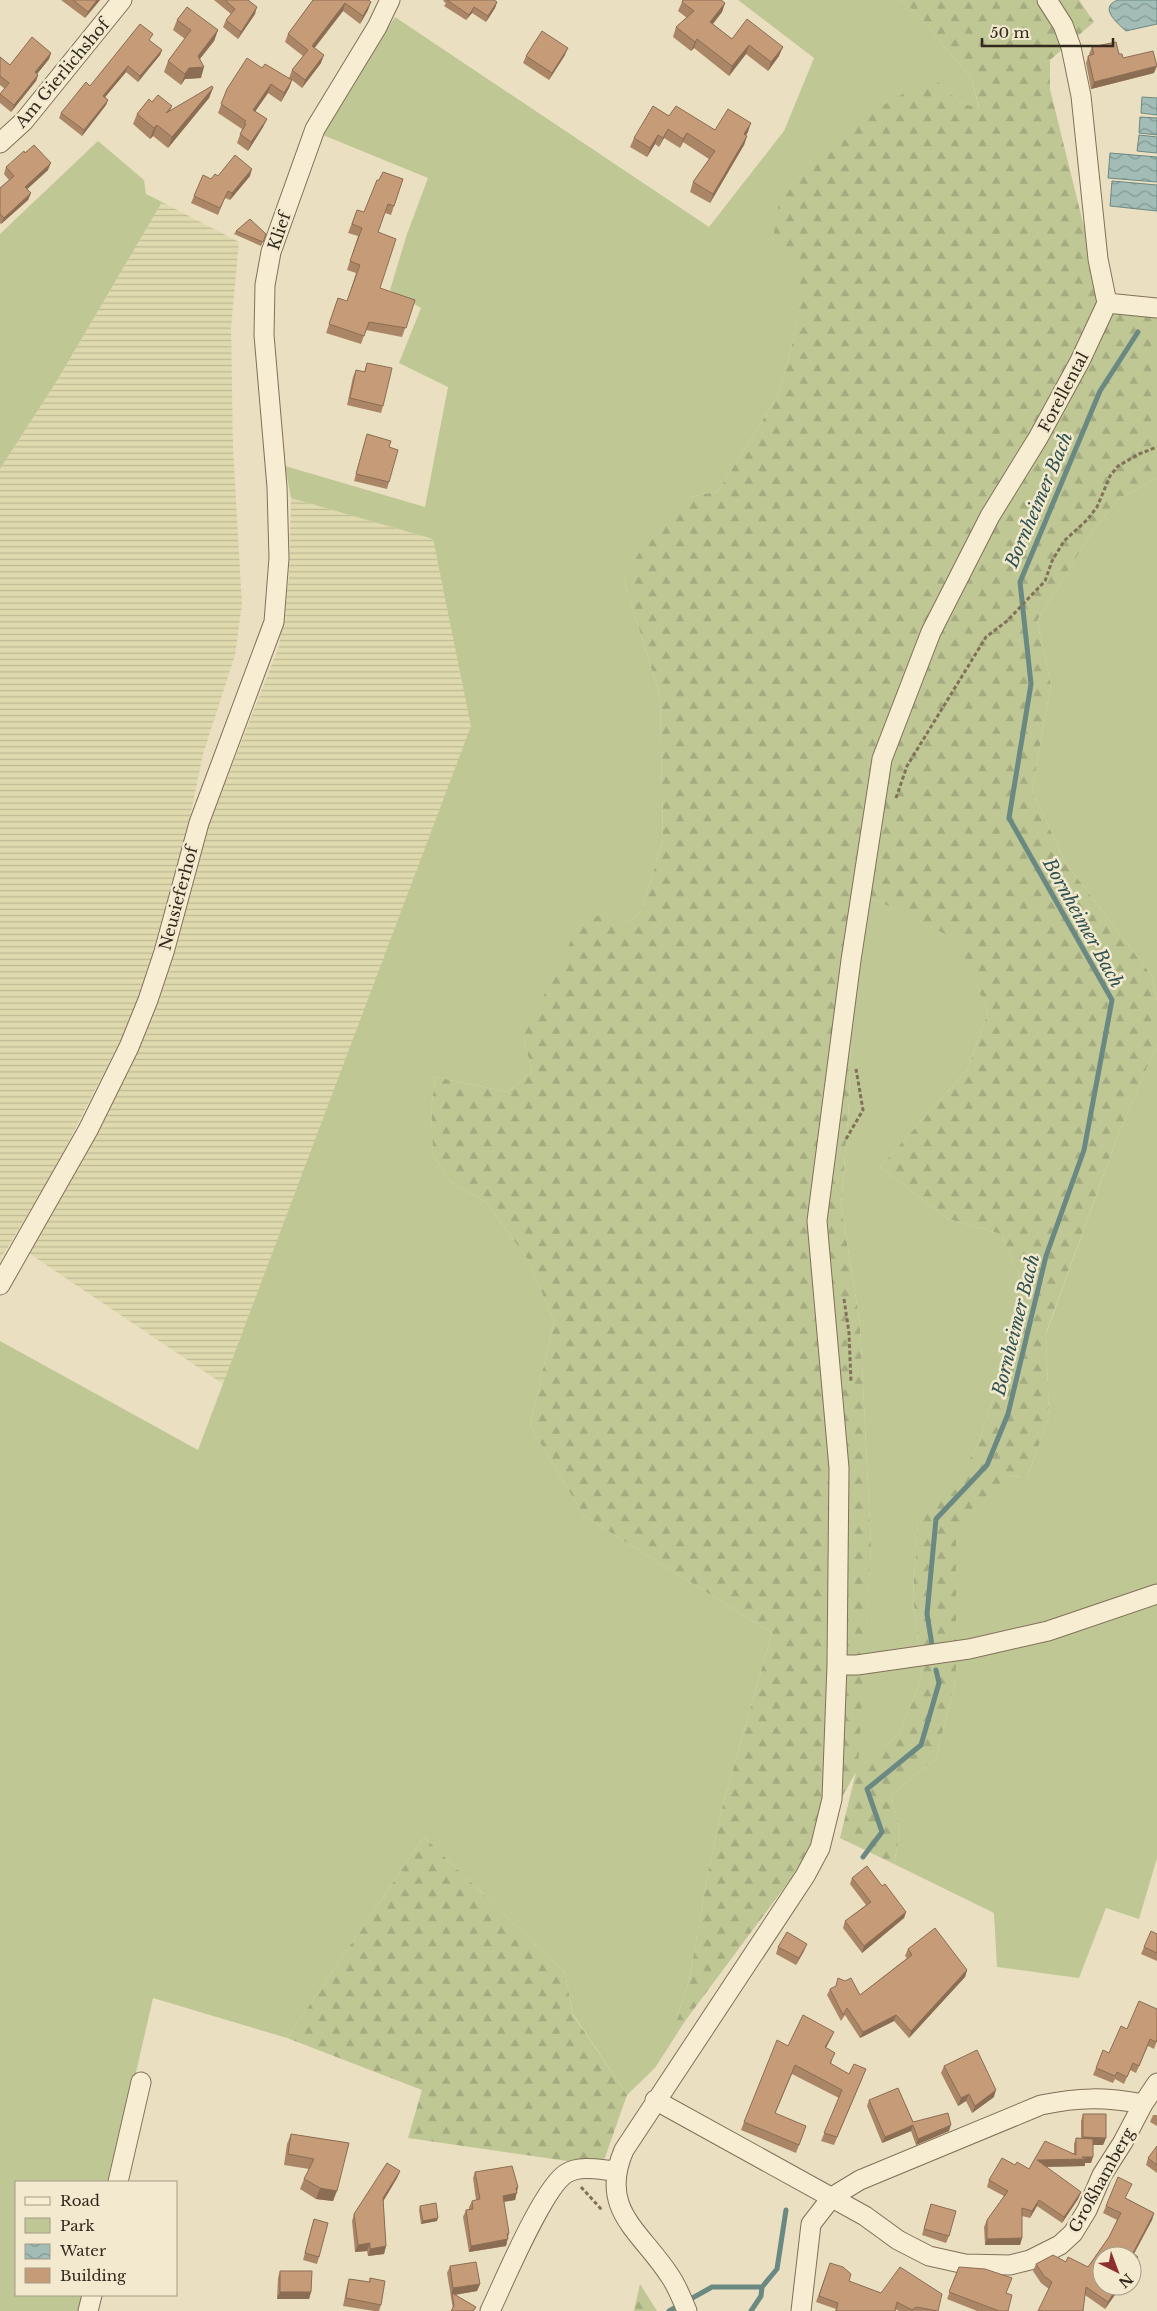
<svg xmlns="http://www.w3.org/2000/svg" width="1157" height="2311" font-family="'Libre Baskerville',serif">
<defs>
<pattern id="farmland-rules" width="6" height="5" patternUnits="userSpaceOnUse" patternTransform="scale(1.25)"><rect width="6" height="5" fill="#dfd9ae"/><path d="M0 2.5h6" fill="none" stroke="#c0ba95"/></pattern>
<pattern id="forest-firs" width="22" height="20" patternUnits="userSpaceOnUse" patternTransform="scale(1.25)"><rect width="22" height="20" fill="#bfc795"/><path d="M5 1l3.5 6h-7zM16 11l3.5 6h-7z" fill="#a5ab80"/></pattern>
<pattern id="water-waves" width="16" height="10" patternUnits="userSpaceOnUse" patternTransform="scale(1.25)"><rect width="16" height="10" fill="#a2bcb6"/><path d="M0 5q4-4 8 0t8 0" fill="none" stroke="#859993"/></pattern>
</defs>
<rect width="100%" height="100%" fill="#eadfc0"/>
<!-- farmland -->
<path fill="url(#farmland-rules)" d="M162,202L239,242L231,328L233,447L242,605L235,655L203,754L186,836L157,947L133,1016L52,1174L0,1260V469L58,379Z
M291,498L433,539L472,726L223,1384L27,1252L105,1115L195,860L279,646L289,576Z"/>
<!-- green -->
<path fill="#bfc795" d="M738,0H901L920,17L972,79L979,109L961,103L932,78L773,239L802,276L796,330L778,396L718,491L691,497L624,580L660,696L663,840L641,912L626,924L523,1037L532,1071L508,1092L436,1077L431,1107L433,1155L451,1182L487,1203L528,1260L554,1321L530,1426L584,1516L772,1633L722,1808L708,1873L689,1981L676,2020L685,2021L655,2068L627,2095L573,2014L565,1973L424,1837L287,2038L153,1998L111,2182H16V2295H86L82,2311H0V1341L198,1450L471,726L433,539L291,498L285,466L425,507L448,387L399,363L421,308L390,290L407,234L428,178L318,133L395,17L709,227L784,131L814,58Z
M98,141L144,180L146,194L162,202L58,379L0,469V234Z
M1157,478V1001L1152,976L1065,862L1032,790L1051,685L1037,621L1091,534L1117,500Z
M855,892L884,904L958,940L988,1012L967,1070L880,1167L948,1219L1001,1234L1019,1274L1007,1360L975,1452L918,1522L913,1595L922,1678L899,1734L857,1770L871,1546L860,1324L841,1205L849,1103Z
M1157,1044V1858L1139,1919L1106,1908L1079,1978L997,1967L994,1913L894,1864L900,1832L890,1796L936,1758L956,1679V1537L1007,1475L1027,1478L1049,1417L1046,1334L1118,1135Z"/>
<!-- forest -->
<path fill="url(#forest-firs)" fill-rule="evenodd" d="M901,0H1079L1094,22L1050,60V89L1101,296L1157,300V478L1117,500L1091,534L1037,621L1051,685L1032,790L1065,862L1152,976L1157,1001V1044L1118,1135L1046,1333L1049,1417L1027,1478L1007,1475L956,1538V1679L936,1758L890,1796L900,1832L894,1864L840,1838L856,1772L813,1849L685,2021L676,2020L689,1981L708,1873L722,1808L772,1633L584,1516L530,1426L554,1321L528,1260L487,1203L451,1182L433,1155L431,1107L436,1077L508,1092L532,1071L523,1037L580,923L607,912L626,924L641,912L663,840L660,696L624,580L658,518L691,497L718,491L778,396L796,330L801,276L773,239L779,202L841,130L932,77L961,103L979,108L972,79L920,17ZM855,892L884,904L957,940L988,1012L967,1070L880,1167L948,1219L1001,1234L1019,1274L1007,1360L975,1452L918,1521L913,1595L922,1678L899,1734L858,1769L871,1546L860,1324L841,1205L849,1103Z
M424,1837L565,1973L573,2015L627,2095L602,2166L408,2138L422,2090L287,2038Z
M640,2284L657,2311H634Z"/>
<!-- water -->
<path fill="url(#water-waves)" stroke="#6b8983" d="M1118,0H1157V24L1126,31C1117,23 1098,7 1118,0Z
M1142,97L1157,98V115L1141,113Z
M1140,117L1157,118V135L1139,133Z
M1139,135L1157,137V153L1137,151Z
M1110,153L1157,157V182L1108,178Z
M1112,181L1157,185V211L1110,206Z"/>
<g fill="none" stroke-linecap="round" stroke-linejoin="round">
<!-- stream -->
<path stroke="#6b8983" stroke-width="5" d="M932,1645L927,1614L936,1519L987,1465L1008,1414L1046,1256L1084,1150L1112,1000L1009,818L1031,684L1020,582L1100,391L1138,332
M863,1857L882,1832L867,1789L921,1745L939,1683L936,1670
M687,2301L712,2287H762L777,2269L786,2210
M669,2311L680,2305
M751,2311L761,2296L762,2287"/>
<defs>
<path id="minor" d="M0,143L24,121L122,0
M1107,303L1157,308
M0,1285L88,1130L129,1047L148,1000L164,952L199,823L274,622L279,558L277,487L264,335L265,285L271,252L315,129L377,27L390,0
M837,1665H857L969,1649L1048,1631L1157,1594
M655,2100L865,2216L898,2240L929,2256L965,2264L1010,2265L1030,2260L1060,2245L1073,2233L1087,2210L1102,2175L1123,2142L1143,2104L1157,2083
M118,2182L141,2082
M88,2311L92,2295
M490,2311C503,2284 544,2185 567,2173C581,2165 601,2170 616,2171
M687,2311C682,2299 677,2286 670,2276C641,2231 598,2210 624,2150L805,1876L820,1848L832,1799L837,1665L839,1468L817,1221L851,960L882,759L931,632L990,516L1038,438L1080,361L1107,303L1098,259L1081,96L1071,47L1063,25L1047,0
M801,2311L811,2224L832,2197L860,2180L1041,2105C1079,2097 1105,2097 1143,2104"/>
</defs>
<!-- minor casing -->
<use href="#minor" stroke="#827059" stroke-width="21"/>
<!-- path -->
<path stroke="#827059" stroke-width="3" stroke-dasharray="4 2.5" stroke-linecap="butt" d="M896,798L907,766L986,637L1007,621L1045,581L1052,561L1064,541L1087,520L1097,507L1110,476L1118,466L1139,454L1157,447
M846,1139L863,1110L856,1069
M844,1299L849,1333L851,1382
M581,2187L602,2210"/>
<!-- minor -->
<use href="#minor" stroke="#f6edd2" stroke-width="19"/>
</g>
<!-- wall -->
<path fill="#aa8667" d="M61,0H100L85,18Z
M214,0H248L255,14L238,39L223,27L226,20L231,14Z
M313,0H369L368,10L360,24L343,11L314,48L321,63L302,88L292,80L289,88L281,102L268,93L255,111L267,119L263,127L248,151L237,143L242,129L218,113L227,89L262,68L289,78L292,70L303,56L285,42L288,34Z
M444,0H494L497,2L495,8L486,22L472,13L466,20L444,6L446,3L443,1Z
M682,2L725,3L722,12L713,24L732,39L779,56L768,71L746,54L729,76L694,48L691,51L673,37L676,27L687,18L678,11Z
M177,20L218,30L214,41L200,59L201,78L185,79L181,85L164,72L168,61L185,39L173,30Z
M151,40L150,41L162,50L160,55L138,82L126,72L105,97L108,100L106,105L82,136L59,118L61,113L90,86Z
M1092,47L1119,54L1123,58L1154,73L1091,89L1086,63L1088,56L1090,55L1089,54Z
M51,53L49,59L37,74L38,75L36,81L11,112L0,103V94L5,89L0,85V57L10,65Z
M565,55L549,80L523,63L526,56Z
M213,88L209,98L168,148L153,136L150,139L133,124L137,114L152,102L172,106L170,111Z
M669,116L715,130L748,132L746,135L747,136L744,145L710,203L690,192L693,182L709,159L683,142L680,148L664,138L659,147L655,144L647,157L630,147L634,138Z
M25,153L48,170L27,189L31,193L28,200L1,224L0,223V188L9,180L4,174L6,167Z
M218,176H250L230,200L225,198L218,215L191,203L194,196L211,179Z
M403,179L391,215L385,213L378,232L380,288L415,300L402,337L366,330L361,344L326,333L338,298L347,301L356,273L347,270L358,236L348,233L357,210L364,212L379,180Z
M236,231L266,234L261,246L234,234Z
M367,363L383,406L381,413L347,405L353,377L356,370L364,372Z
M367,434L389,447V482L387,489L354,481Z
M852,1878L906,1912L904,1918L862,1953L843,1928L845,1921L866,1905L850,1884Z
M1157,1934V1961L1141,1954L1144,1947Z
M778,1947L804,1951L796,1965L776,1954Z
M908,1949L967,1970L965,1977L909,2038L894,2021L860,2038L845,2015L841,2021L827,1995L830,1989L860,1995L907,1958L905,1956Z
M1157,2009V2041L1154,2049L1148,2046L1136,2073L1130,2070L1124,2084L1115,2079L1113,2083L1093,2075L1096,2068L1109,2053L1127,2029Z
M834,2032L826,2048L832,2061L831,2064L849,2074L863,2077L834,2145L821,2141L839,2098L792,2074L775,2114L806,2126L796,2153L741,2130L744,2122L788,2046Z
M944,2066L994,2097L972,2113L966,2101L958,2106L941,2073Z
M869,2100L913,2122L949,2131L916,2145L911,2131L882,2143L867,2106Z
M1083,2114L1106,2138L1103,2145H1093L1091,2163H1085V2166L1045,2167L1081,2192L1078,2199L1062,2223L1037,2206L1030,2218L1022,2216V2238L1020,2245H985L984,2227L987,2220L1004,2196L987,2187L989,2180L1015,2165L1029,2169L1074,2153V2144L1076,2138H1081V2121Z
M1153,2115H1157V2126L1150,2122Z
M291,2134L349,2143L333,2201L316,2199L300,2189L304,2179L309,2169L284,2165L287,2144Z
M1157,2146V2173L1146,2165L1148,2158Z
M400,2171L397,2178L383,2201L386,2246L384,2254L368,2256L367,2251L355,2252L352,2221L354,2214Z
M475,2172L518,2187L515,2200L504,2202L508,2237L506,2246L469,2252L463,2217L466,2210L469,2209V2207L472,2201L476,2200L473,2178Z
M1126,2198L1154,2213L1152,2220L1134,2254L1138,2257L1136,2264L1102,2286H1121L1105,2309L1085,2295L1049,2289L1041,2283L1033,2271L1036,2264L1066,2262L1088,2267L1109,2237L1117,2220L1103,2213L1106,2206Z
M931,2204L949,2236L946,2243L922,2235Z
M420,2206L437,2221L421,2224L419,2210Z
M314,2219L319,2257L317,2264L303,2260Z
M830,2263L849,2281L881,2293L938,2311H899L895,2309V2311H835L836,2309L816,2302Z
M450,2266L480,2284L477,2291L455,2295L476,2307L474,2311H451L453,2309L447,2273Z
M959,2267L1006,2293L1008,2311H977L947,2299Z
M280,2271L311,2292L309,2299H277L278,2278Z
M370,2278L381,2305L379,2311H374L343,2306L347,2286L349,2279L369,2282Z"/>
<!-- shaded-wall -->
<path fill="#8b6d54" d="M97,0H100L85,18L88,12Z
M371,2L368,10L360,24L363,16Z
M497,2L495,8L486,22L488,16Z
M345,3L343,11L310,54L312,46Z
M725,3L722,12L707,31L710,22Z
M257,7L255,14L238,39L241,32Z
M474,7L472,13L466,20L469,15Z
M218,30L214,41L194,66L198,56Z
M697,39L694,48L691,51L695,42Z
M749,45L746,54L729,76L732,66Z
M783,47L779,56L768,71L771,62Z
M568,48L565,55L549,80L552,73Z
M162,50L160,55L138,82L140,76Z
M51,53L49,59L33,79L35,72Z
M324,55L321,63L302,88L305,80Z
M128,66L126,72L101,102L103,96Z
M1157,66L1154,73L1091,89L1094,82Z
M204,67L201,78L185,79L181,85L185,74L189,68Z
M38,75L36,81L11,112L14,105Z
M292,80L289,88L281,102L284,93Z
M271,84L268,93L250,119L253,110Z
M213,88L209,98L168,148L172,137Z
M108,100L106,105L82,136L84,130Z
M267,119L263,127L248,151L251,142Z
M751,123L748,132L741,143L744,134Z
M157,125L153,136L150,139L154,128Z
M668,129L664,138L659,147L663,138Z
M687,133L683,142L680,148L683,139Z
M658,135L655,144L647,157L650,148Z
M747,136L744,145L710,203L713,194Z
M51,163L48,170L23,193L25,187Z
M252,169L250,176L230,200L232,193Z
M31,193L28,200L1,224L4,218Z
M906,1912L904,1918L862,1953L864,1946Z
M807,1944L804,1951L796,1965L799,1958Z
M967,1970L965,1977L909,2038L911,2031Z
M896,2015L894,2021L860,2038L863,2032Z
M834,2032L830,2040L822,2055L825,2047Z
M996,2090L994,2097L972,2113L975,2106Z
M969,2094L966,2101L958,2106L961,2098Z
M913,2125L911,2131L882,2143L885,2137Z
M951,2125L949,2131L916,2145L918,2139Z
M1083,2137L1106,2138L1103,2145H1081Z
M1082,2157H1093L1091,2163H1085V2166L1035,2167L1037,2160Z
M400,2171L397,2178L381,2205L383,2198Z
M518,2187L515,2200L500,2202L503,2196L516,2188Z
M320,2188L337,2191L333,2201L316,2199Z
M1081,2192L1078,2199L1062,2223L1064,2217Z
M1039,2200L1037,2206L1030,2218L1032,2211Z
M1154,2213L1152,2220L1132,2257L1133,2253Z
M438,2218L437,2221L421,2224L423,2221Z
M509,2233L506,2246L469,2252L471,2246Z
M1022,2238L1020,2245H985L987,2239Z
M370,2243L367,2251L355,2252L358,2245Z
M386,2246L384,2254L368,2256L370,2249Z
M1138,2257L1136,2264L1132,2270V2266Z
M480,2284L477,2291L453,2295L452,2293L451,2295L453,2288Z
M1118,2286H1121L1105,2309L1108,2302Z
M280,2292H311L309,2299H277Z"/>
<!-- building -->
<path fill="#c69c78" stroke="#8b6d54" d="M73,0H97L88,12Z
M225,0H248L257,7L241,32L226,20L235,9Z
M313,0H369L371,2L363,16L345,3L312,46L324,55L305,80L292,70L308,50L288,34Z
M447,0H494L497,2L488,16L474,7L469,15Z
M683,0H721L725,3L710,22L732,39L747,19L783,47L771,62L749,45L732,66L697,39L695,42L676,27L694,11L682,2Z
M187,7L218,30L198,56L204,67L189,68L185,74L168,61L191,30L177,20Z
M140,24L153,34L149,40L162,50L140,76L128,66L103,96L108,100L84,130L61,113L86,82L90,86Z
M542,31L568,48L552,73L526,56Z
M32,37L51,53L35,72L38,75L14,105L0,94L9,83L0,76V57L10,65Z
M1116,42L1119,54H1122L1123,58L1153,51L1157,66L1094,82L1088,56L1094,54L1092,47Z
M247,58L262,68L265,64L292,80L284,93L271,84L253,110L267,119L251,142L240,134L246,124L244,123L246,121L221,104L227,89Z
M212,86L213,88L172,137L157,125L154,128L137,114L149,99L152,102L158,95L172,106L166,113Z
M653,106L669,116L676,106L715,130L728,109L751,123L744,134L747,136L713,194L693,182L715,151L687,133L683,139L668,129L663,138L658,135L650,148L634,138Z
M34,145L51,163L25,187L31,193L4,218L0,214V188L14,176L6,167L24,151L25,153Z
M235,155L252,169L232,193L228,191L220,208L194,196L203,175L211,179L215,174L218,176Z
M383,172L403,179L394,206L388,204L378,232L396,239L380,288L415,300L406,328L369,322L364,336L329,324L338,298L347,301L360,265L350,261L362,228L352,224L357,210L364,212L377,180H379Z
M250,219L266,234L263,242L236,231Z
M367,363L392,368L383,406L350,398L356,370L365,372Z
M367,434L391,441L389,447L398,450L389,482L356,474Z
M867,1866L882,1886L885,1884L906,1912L864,1946L845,1921L871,1902L852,1878Z
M935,1928L967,1970L911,2031L896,2015L863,2032L847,2008L843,2015L830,1989L836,1986L838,1978L845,1981L851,1978L860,1995L912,1955L908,1949Z
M1151,1931L1157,1934V1953L1144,1947Z
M787,1932L807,1944L799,1958L778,1947Z
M1139,2001L1157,2009V2040L1156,2042L1150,2039L1139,2066L1133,2063L1127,2077L1117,2072L1115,2076L1096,2068L1103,2050L1109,2053L1121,2026L1127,2029Z
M803,2015L834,2032L825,2047L835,2053L830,2063L849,2074L854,2064L866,2069L837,2137L824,2133L842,2090L795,2065L775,2113L806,2126L799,2145L744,2122L777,2040L788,2046Z
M977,2050L996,2090L975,2106L969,2094L961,2098L944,2066Z
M898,2088L913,2122L948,2113L951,2125L918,2139L913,2125L885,2137L869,2100Z
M1083,2114H1106V2138L1083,2137Z
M291,2134L349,2143L337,2191L320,2188L304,2179L314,2159L288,2154Z
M1076,2138L1093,2139V2157H1082L1087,2159L1037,2160L1081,2192L1064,2217L1039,2200L1032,2211L1022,2208V2238L987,2239V2220L1008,2191L989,2180L1002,2158L1015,2165L1017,2162L1029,2169L1045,2141L1076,2155Z
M1157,2146V2165L1148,2158Z
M387,2163L400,2171L383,2198L386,2246L370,2249V2243L358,2245L354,2214Z
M512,2166L518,2187L516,2188L517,2193L503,2196L509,2233L507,2234L508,2239L471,2246L466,2210L473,2209L472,2201L480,2199L475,2172Z
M1118,2177L1132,2184L1125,2198L1154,2213L1133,2253L1138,2257L1132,2266V2256H1102V2286H1118L1108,2302L1086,2287L1083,2311H1038L1052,2282L1044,2276L1036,2264L1053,2255L1066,2262L1068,2257L1088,2267L1109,2237L1121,2213L1106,2206Z
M436,2203L438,2218L423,2221L420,2206Z
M931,2204L956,2211L949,2236L924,2229Z
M314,2219L328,2223L319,2257L305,2253Z
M476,2262L480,2284L453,2288L450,2266Z
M830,2263L843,2267L851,2274L849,2281L881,2293L900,2267L942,2294L938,2311L916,2307L912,2310L897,2302L895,2311H836L838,2303L819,2296Z
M959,2267L985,2269L1012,2278L1006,2293L1012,2295L1008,2311H999L949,2292Z
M280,2271H312L311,2292H280Z
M370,2278L385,2281L381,2305L346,2298L349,2279L370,2282Z
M452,2293L476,2307L473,2311H451L454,2306Z"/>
<g text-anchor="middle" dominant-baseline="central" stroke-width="5" stroke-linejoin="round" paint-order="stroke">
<!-- street labels -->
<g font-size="16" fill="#32281d" stroke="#f2e9cf">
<text transform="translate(62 73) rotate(-50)">Am Gierlichshof</text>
<text transform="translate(279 231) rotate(-71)">Klief</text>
<text transform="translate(1063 392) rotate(-62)">Forellental</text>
<text transform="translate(178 898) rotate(-75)">Neusieferhof</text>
<text transform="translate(1101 2180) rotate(-61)">Großhamberg</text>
</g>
<!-- water labels -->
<g font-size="18" font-style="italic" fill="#2d5150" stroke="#f2e9cf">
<text transform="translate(1039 500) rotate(-67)">Bornheimer Bach</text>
<text transform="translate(1083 923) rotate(61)">Bornheimer Bach</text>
<text transform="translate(1016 1325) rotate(-76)">Bornheimer Bach</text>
</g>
</g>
<!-- legend -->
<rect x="15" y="2181" width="162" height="115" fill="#f2e9cf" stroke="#a59c88"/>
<rect x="25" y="2197" width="25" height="8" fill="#f6edd2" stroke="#a59c88"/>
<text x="60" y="2206" font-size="15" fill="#32281d">Road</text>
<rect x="25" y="2218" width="25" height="15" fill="#bfc795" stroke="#a59c88"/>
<text x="60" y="2231" font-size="15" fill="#32281d">Park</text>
<rect x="25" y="2244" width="25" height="15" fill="url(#water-waves)" stroke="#a59c88"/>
<text x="60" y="2256" font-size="15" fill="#32281d">Water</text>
<rect x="25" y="2268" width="25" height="15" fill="#c69c78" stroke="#a59c88"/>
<text x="60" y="2281" font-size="15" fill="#32281d">Building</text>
<!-- north arrow -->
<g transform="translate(1117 2271) rotate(138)"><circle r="24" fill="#f2e9cf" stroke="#a59c88"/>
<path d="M0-4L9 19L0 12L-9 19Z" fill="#8c312e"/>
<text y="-8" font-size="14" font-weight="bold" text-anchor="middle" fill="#32281d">N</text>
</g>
<!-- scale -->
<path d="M982 38v8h131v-8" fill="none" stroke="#32281d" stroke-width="2.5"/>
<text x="990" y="38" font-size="15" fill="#32281d" stroke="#f2e9cf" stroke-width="4" paint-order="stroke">50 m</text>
</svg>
